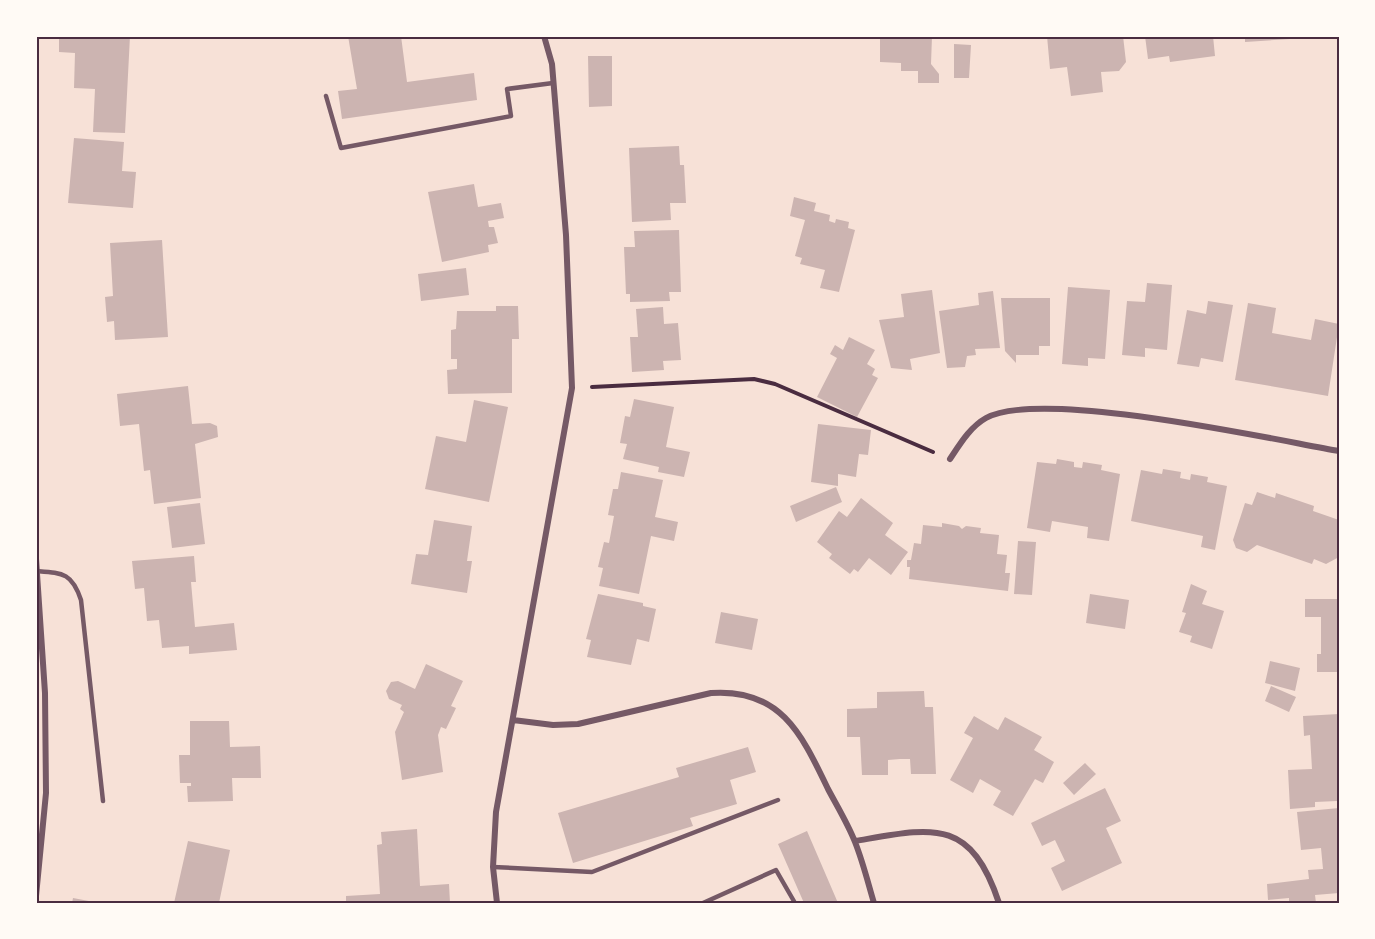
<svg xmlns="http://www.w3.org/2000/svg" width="1375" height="939" font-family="'DM Sans',sans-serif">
<rect width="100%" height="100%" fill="#f7e1d7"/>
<!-- building -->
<path fill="#ccb4b1" d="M59,36H130L125,133L93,132L95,89L74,88L75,53L59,52Z
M348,36H401L407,82L474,73L477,100L342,119L338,91L357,89Z
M880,36H932L931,64L939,74V83H918V71H901V63L880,62Z
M1047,36H1123L1126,62L1119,71L1101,72L1103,92L1071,96L1067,67L1050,69Z
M1145,36H1213L1215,56L1170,62L1169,56L1148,59Z
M1245,36H1306V38L1245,42Z
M954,44L971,45L969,78H954Z
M588,56H612V106L589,107Z
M74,138L124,142L122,171L136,172L133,208L68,203Z
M679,146L680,165H684L686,203H670L671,220L632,222L629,148Z
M474,184L478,207L501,203L504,218L488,221L489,227H494L498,243L488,245L489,252L442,262L428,192Z
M794,197L816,203L814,211L830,215L829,221L835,223L836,219L849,222L848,228L855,230L839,292L820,288L825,270L800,264L802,258L795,256L805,220L790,216Z
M679,230L681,292H669L670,301L630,302V294H626L624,247H635L634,231Z
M162,240L168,337L115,340L114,321L107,322L105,297L113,296L110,243Z
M466,268L469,295L421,301L418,274Z
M1147,283L1172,285L1167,350L1145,348V357L1122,355L1127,301L1145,302Z
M1068,287L1110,290L1105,359L1088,358V366L1062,364Z
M932,290L940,353L910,359L912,370L891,368L879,320L904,317L901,294Z
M993,291L1000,348L975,349L976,355L967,356L965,367L947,368L939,311L979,305L978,293Z
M1001,298H1050V346H1039V355H1016V363L1005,351Z
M1208,301L1233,305L1223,362L1201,358L1199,367L1177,364L1187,310L1206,314Z
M1248,303L1276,308L1272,333L1311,340L1315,319L1339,324L1328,396L1235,380Z
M496,306H518L519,339H512V393L448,394L447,370L457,369V359H451V330L456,329L457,311H496Z
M663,307L664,324L678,323L681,360L663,361L664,370L632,372L630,337H638L636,309Z
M849,337L875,350L867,364L875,369L872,375L878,378L857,417L817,397L837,358L830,354L835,345L843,350Z
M188,386L192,424L210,423L217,426L218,437L195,444L201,498L154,504L150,470L144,471L139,424L120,426L117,394Z
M634,399L674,407L666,447L690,452L684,477L658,472L659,467L623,459L627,444L620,443L625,416L630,417Z
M474,400L508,407L489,502L425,489L436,436L466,442Z
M818,424L871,430L868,455L859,454L856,477L838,474V486L811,482Z
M1057,459L1074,462V467L1082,468L1083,462L1102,465L1101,470L1120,474L1109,541L1087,538L1088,527L1052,521L1050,532L1027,528L1037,462L1056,464Z
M1163,469L1181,472L1180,478L1190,480L1191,474L1208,477L1207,482L1227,486L1215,550L1201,547L1203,536L1131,521L1141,470L1162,474Z
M621,472L663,480L655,517L678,522L674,541L651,536L639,594L599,586L603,568L598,567L604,542L609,543L614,516L608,515L613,489H618Z
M836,487L842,502L796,522L790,506Z
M1257,492L1275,498L1276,493L1314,506L1313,511L1339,520V557L1326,564L1314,559L1312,564L1257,545L1247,552L1236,548L1233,540L1245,503L1252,505Z
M861,498L893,523L885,535L908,552L891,575L869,558L858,572L854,569L850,574L829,558L832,554L817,542L839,511L847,517Z
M200,503L205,544L172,548L167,507Z
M434,520L472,526L467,561H472L467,593L411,584L416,554L428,555Z
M942,523L959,526L962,529L966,526L981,528L980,533L999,535L997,554L1007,555L1005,573H1010L1008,591L909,579L910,567H907V560H911L914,543L921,544L923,525L942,527Z
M1018,541L1036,542L1032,595L1014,594Z
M194,556L196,582H191L195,627L234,623L237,650L189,654V646L162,648L159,620L147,621L144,588L135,589L132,561Z
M1191,584L1207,591L1202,604L1224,611L1212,649L1190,642L1192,636L1179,632L1186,613L1182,612Z
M598,594L643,603V606L656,609L649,642L637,639L631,665L587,657L591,640L586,639Z
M1090,594L1129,600L1125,629L1086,623Z
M1305,599H1339V672H1317V654H1321V617H1305Z
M721,612L758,619L752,650L715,643Z
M1270,661L1300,668L1295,691L1265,683Z
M426,664L463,681L451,706L456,708L446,729L441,727L438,735L443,772L402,780L395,732L404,712L400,709L402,705L389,699L386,691L391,682L398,681L415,689Z
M1271,686L1296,697L1289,712L1265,701Z
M924,691L925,707H933L936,774H911L910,759H900L888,760V775H862L860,737H847V709L877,708V692Z
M1339,714L1337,801L1315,802V807L1290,809L1288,770L1312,769L1310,735L1304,736L1303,716Z
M974,716L998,730L1005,717L1042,737L1034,750L1054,762L1043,783L1035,779L1013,816L993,805L1001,791L980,779L973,793L950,780L973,738L964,733Z
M190,721H229L230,747L260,746L261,778H232L233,801L188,802L187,786H191V783H180L179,755H190Z
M748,747L756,772L730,780L737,804L690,818L693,826L573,863L558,813L679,777L676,768Z
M1085,763L1096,774L1074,795L1063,783Z
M1105,788L1121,821L1106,828L1122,863L1062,891L1051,868L1065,861L1055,840L1042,846L1031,823Z
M1339,808V893L1315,895L1316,903H1289V898L1268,900L1267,884L1309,879L1308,870L1323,869L1321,848L1301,850L1297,812Z
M417,829L420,886L449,884L450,903H346V896L380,894L377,845L382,844L381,832Z
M807,831L838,903H804L778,844Z
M188,841L230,850L219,903H174Z
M73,898L94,902V903H72Z"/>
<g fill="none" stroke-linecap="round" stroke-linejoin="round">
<!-- path -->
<path stroke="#4a2c40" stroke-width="4" d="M592,387L754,379L775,384L933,452"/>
<!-- service -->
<path stroke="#755966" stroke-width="4.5" d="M326,96L341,148L511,116L507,89L553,83
M37,571C63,573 72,573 81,600L103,801
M493,867L592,872L778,800
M703,903L776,870L795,903"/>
<!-- minor -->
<path stroke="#755966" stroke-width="6" d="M950,459C960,444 970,427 986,418C1041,388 1270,439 1339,451
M36,559L45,693L46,793L36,896
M513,720L553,725L578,724L711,693C781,688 802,735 828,789C837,806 848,824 855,842C863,862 868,883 874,903
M855,841C932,828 970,816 999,903
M497,903L493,867L496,812L572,388L566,235L552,64L544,36"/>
</g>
<!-- border -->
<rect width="1375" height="939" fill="none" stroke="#fffaf5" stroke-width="75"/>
<rect x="38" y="38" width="1300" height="864" fill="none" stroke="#4a2c40" stroke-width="2"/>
</svg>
